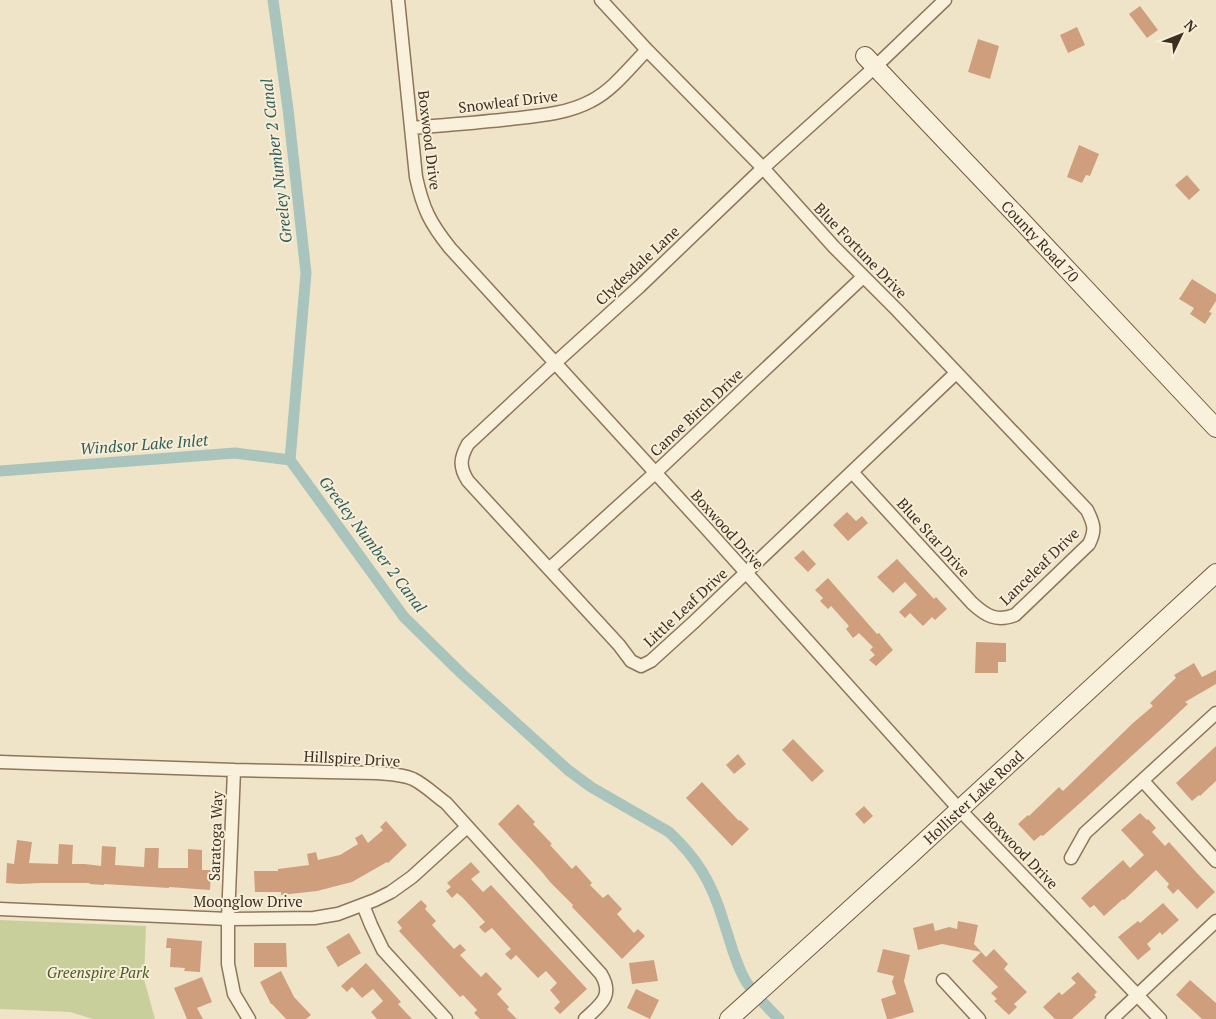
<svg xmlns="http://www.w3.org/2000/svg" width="1216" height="1019" font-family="'PT Serif',serif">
<rect width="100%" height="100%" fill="#f0e4c8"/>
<!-- green -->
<path fill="#c9cf9b" d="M0,920L146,926L144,979L155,1019H93L70,1012L0,1009Z"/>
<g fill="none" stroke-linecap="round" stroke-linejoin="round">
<!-- canal -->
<path stroke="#a9c4bc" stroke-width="11" d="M273,0L288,109L306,273L290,460L404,617L462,674L568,770L591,787L669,832C697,858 712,883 723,920C730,940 734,959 744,978C750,990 769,1009 779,1019
M0,471L235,453L290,460"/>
</g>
<!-- building -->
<path fill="#cf9f7d" d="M1140,6L1158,30L1147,38L1129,14Z
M1077,27L1085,45L1068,53L1060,35Z
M978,39L999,46L990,79L968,72Z
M1079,145L1099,154L1090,176L1086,175L1082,183L1067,177Z
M1187,175L1200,190L1189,200L1175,185Z
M1192,279L1216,294V301L1209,312L1212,313L1205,324L1190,314L1194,308L1179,299Z
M847,512L856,521L862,516L868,523L848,541L833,525Z
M803,550L816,564L808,572L794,558Z
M897,559L934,599L936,597L947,609L935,620L932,617L923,626L910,613L905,618L899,612L917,595L905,582L893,593L877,577Z
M828,578L877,634L879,633L893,650L876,666L869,660L875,655L870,650L873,647L859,633L853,638L846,629L849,626L831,606L828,609L820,601L823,598L815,590Z
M976,642L1006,643V662H998V673H975Z
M1194,663L1202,677L1216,670V684L1185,702L1188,704L1170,721L1079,804L1043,836L1041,835L1034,841L1018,824L1028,815L1029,816L1059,787L1063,791L1133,723L1153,706L1150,703L1176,678L1174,675Z
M793,739L824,771L812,782L782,750Z
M1216,746V781L1200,796L1199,795L1192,801L1176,783Z
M738,754L746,764L734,774L726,765Z
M702,782L739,821L740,820L749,829L732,846L686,798Z
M518,804L535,822L533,824L552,844L550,845L572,869L576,865L592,883L590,885L603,898L608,894L622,909L617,914L634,933L638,929L645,936L622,959L572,907L573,905L550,882L542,872L498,824Z
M864,806L873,816L864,824L855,814Z
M1140,813L1147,820L1148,819L1156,828L1152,832L1165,846L1169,842L1196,872L1215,892L1197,909L1178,889L1173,894L1167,887L1169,884L1156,870L1124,900L1123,899L1104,916L1094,905L1090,908L1081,898L1123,860L1130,868L1144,855L1121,830Z
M386,821L407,845L388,863L387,862L352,882L317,891L281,895V892H255L254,871H278V869L309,865L307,854L316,852L318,860L340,855L358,844L355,838L362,834L368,843L383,830L380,827Z
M17,840L32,842L29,863L58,864L59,844L73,845L72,864H85L101,866L102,846L116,847L115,865L144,867L145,848H159L158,868H188V849L202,850V870H211L210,890L169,887V888L104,884V885L89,884L90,883H41L20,884L6,883L7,863L14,864Z
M471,862L480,872L471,879L483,892L491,885L587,989L560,1014L554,1008L560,1002L550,990L557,983L546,971L538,978L516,955L511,960L505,954L511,949L492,928L485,933L479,927L485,922L463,898L457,893L452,898L446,891L451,887L447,883Z
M421,900L427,906L425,909L436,921L432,925L454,949L460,944L466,950L460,955L481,977L486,972L502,989L497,994L509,1007L507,1009L517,1019H480L474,1013L477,1010L463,995L460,997L399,931L402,928L397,922Z
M1163,903L1179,920L1162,935L1160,932L1147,944L1151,949L1138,960L1118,937L1138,921L1140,923Z
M958,921L978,925L974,944L986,957L994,949L1008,964L1004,969L1027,992L1014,1004L1017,1007L1009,1015L994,1001L997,999L991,993L998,987L972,961L981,952L942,944L918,950L913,928L933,923L935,931L949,927L957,929Z
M349,933L361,953L338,967L326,947Z
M167,938L202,941L200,972L184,971L185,968L170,967L171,948H166Z
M254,943H286L287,967H254Z
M883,949L910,955L904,981L914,1012L891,1019H887L881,999L896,994L892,982L894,976L877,972Z
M654,960L658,981L632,984L629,963Z
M366,963L401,1002L398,1004L412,1019H377L371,1012L383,1001L373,989L362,998L352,987L347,992L341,986Z
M281,971L294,997L311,1015L306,1019H286L272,1004H271L260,982Z
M1078,972L1097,992L1094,995L1096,997L1072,1019H1055L1043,1007L1059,992L1062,995L1076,983L1071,978Z
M202,977L212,1002L197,1008L203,1019H187L174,988Z
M1190,980L1216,1003V1019H1202L1176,995Z
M636,989L659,1000L650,1019L627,1008Z"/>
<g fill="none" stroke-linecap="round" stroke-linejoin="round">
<defs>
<path id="street" d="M398,0L416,177C423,209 430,223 450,248L705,527L959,809L1160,1019
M601,0L647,50L763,168L834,247L897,310L1087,510C1094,524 1096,530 1089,544L1015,615C996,622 986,616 972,603L852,472
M945,0L875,67L763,168L639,287L555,363L468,444C460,458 459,467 468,481L619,645L631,661L641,666L651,661L695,621L956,373
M411,128C444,125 477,123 510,119C537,116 567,114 591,101C613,90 630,67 647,50
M549,569L655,473L863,277
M0,762L234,770L377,773C389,774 402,774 413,779C425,785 435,795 446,803L601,974C614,996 601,1004 585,1019
M234,770L228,919V964L234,994L249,1019
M1143,781L1216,861
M1071,858L1085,833L1216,713
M363,905L371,925L383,950L446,1019
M0,909L228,919L314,918L338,914L375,900L391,892L412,877L467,827
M943,980L979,1019
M1112,1019L1216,921"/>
<g id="secondary">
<path id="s1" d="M865,56L1018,217L1216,428"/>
<path id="s2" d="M729,1019L909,856L1216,573"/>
</g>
</defs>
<!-- street casing -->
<use href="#street" stroke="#8d765c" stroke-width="15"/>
<!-- secondary casing -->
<use href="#secondary" stroke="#6f573f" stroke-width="20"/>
<!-- street -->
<use href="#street" stroke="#faf1dc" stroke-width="12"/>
<!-- secondary -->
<use href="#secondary" stroke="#faf1dc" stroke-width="18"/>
</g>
<g text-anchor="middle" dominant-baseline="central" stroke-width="4" stroke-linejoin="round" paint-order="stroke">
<!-- street labels -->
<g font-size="15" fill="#3d2e20" stroke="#f7eed8">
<text transform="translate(508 101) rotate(-7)">Snowleaf Drive</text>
<text transform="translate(430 140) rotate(83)">Boxwood Drive</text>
<text stroke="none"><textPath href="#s1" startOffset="255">County Road 70</textPath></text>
<text transform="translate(861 250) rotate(46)">Blue Fortune Drive</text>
<text transform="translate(637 265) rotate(-43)">Clydesdale Lane</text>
<text transform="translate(696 412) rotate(-43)">Canoe Birch Drive</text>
<text transform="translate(728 529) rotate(48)">Boxwood Drive</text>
<text transform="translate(934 537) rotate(48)">Blue Star Drive</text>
<text transform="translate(1039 566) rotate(-44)">Lanceleaf Drive</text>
<text transform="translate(685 607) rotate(-43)">Little Leaf Drive</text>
<text transform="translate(352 758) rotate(3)">Hillspire Drive</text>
<text stroke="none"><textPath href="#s2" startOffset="330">Hollister Lake Road</textPath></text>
<text transform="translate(215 836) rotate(-88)">Saratoga Way</text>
<text transform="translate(1021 850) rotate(46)">Boxwood Drive</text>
<text x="248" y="901">Moonglow Drive</text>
</g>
<!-- park labels -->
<g font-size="15" font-style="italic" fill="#4d5a26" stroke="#f7eed8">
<text x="98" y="972">Greenspire Park</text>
</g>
<!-- water labels -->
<g font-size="16" font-style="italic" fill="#2f5d5a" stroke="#f7eed8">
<text transform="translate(276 161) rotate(-97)">Greeley Number 2 Canal</text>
<text transform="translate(144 444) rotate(-4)">Windsor Lake Inlet</text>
<text transform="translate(373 544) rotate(53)">Greeley Number 2 Canal</text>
</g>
</g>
<!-- north arrow -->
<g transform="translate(1181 35) rotate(47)" stroke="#f7eed8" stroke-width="4" paint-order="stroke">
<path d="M0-4L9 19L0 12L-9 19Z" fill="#3d2e20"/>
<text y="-8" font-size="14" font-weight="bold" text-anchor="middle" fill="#3d2e20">N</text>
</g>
</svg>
